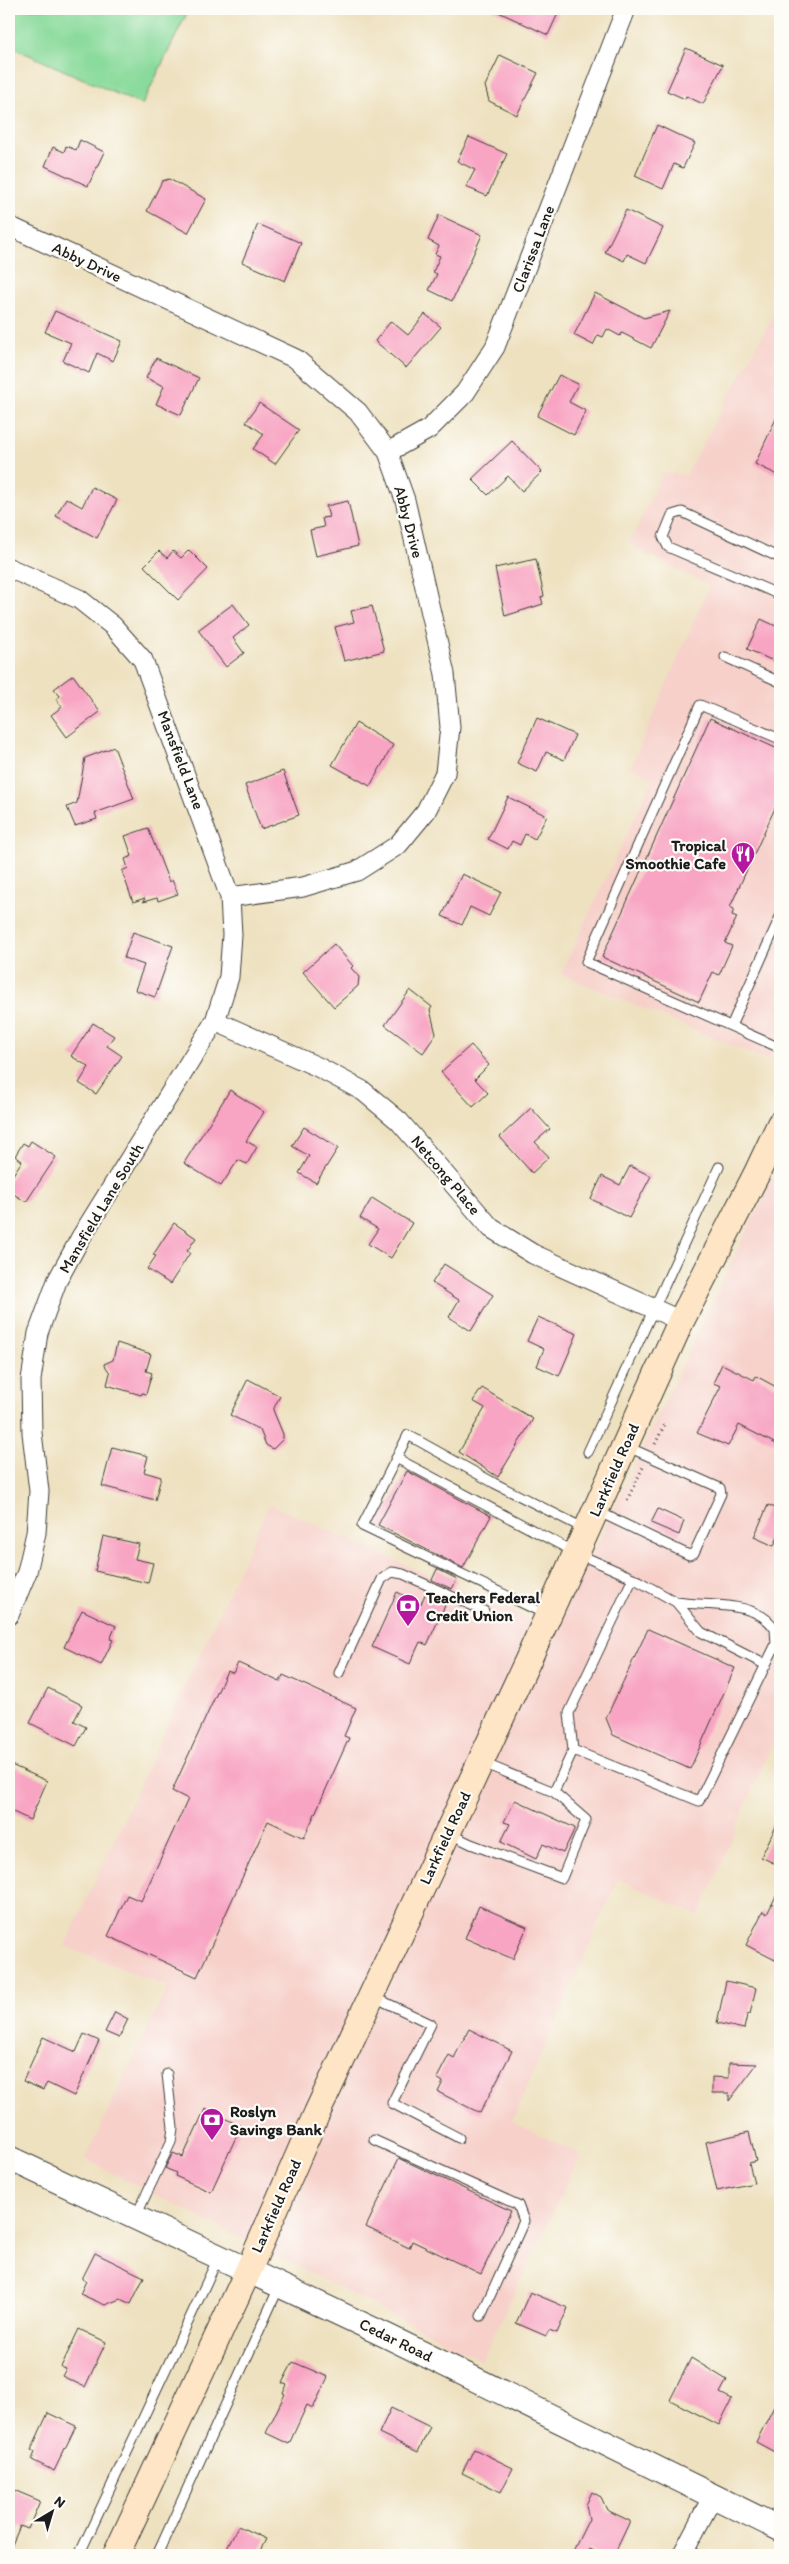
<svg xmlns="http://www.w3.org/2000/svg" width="789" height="2564" font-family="Itim,sans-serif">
<rect width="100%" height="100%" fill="#fdfcf7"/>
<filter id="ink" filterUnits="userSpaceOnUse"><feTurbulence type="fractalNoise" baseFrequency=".02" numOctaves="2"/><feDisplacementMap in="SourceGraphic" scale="10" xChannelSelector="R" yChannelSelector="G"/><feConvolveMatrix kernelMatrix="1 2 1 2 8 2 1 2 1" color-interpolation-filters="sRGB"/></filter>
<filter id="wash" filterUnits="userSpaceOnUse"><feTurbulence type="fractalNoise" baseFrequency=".0096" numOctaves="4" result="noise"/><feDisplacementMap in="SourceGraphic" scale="20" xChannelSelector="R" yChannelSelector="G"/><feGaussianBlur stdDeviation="1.12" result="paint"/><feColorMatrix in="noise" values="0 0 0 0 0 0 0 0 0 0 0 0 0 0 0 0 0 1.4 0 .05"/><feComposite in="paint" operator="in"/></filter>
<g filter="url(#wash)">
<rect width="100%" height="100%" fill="#eee1c0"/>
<!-- built -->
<path fill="#f7d0ca" d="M780,303V1036L768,1061L561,974L653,778L631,767L709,586L629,544L663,472L686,475Z
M780,1161V1725L699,1916L618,1879L512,2122L581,2154L482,2360L85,2159L168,1987L65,1946L269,1504L555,1631Z"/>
<!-- green -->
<path fill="#89da9b" stroke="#527b5c" d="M9,9H189L142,105L9,46Z"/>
<g id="blocks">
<!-- building -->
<path fill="#f8a5c3" d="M492,9H560L548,35Z
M686,48L723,65L703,104L686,96L685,99L667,91Z
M500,55L538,73L517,115L489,101L485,86Z
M657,125L695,143L683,168L674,164L663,189L635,176Z
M469,137L507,154L487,196L466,187L475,170L457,161Z
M80,140L104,152L88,186L45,166L53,147L64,152L66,146L76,150Z
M169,179L206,199L188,233L147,211L162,181Z
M626,210L663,228L646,263L627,254L624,261L605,252Z
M439,215L482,235L452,301L429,290L437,274L433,272L440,256L435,254L439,246L428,240Z
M258,224L301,243L285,281L242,262Z
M595,293L644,318L670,311L651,348L622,333L620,336L607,329L603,337L598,335L593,345L574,335Z
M55,311L122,341L113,361L97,353L89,373L63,361L71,343L45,332Z
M425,314L441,327L406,368L375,341L391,321L408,335Z
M156,358L199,378L181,415L156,404L164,386L146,378Z
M559,375L578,384L569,402L586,411L574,435L537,416Z
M259,403L299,430L275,464L253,449L264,434L246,422Z
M780,410V476L755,464Z
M512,441L542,472L522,491L508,476L488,495L472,479Z
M92,487L117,500L97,538L56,516L66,498L82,507Z
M348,501L358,546L316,556L310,530L324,527L322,518L329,517L326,506Z
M189,550L208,569L178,600L144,566L159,551L167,558L173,551L181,558Z
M536,559L544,596L541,597L543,604L505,616L495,568Z
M233,604L249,625L233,638L244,653L226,667L198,630Z
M372,606L384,651L344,661L335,627L354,622L351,611Z
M761,619L780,628V664L747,649Z
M73,675L100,712L67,737L51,715L62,707L56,699L60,696L54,689Z
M537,718L575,735L564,760L546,752L537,772L517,763Z
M710,718L780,750V797L730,907L734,909L732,915L737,917L725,943L732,946L719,975L713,972L699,1002L602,957Z
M356,723L393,745L370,786L332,765Z
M114,747L134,799L95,813L97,819L75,826L67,807L77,803L85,758Z
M283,771L299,815L261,829L245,785Z
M508,797L547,816L535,839L525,834L520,845L512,841L508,849L488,839Z
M148,828L169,882L172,880L178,894L158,901L157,898L143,902L145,898L133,902L122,871L128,868L125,859L132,856L125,836Z
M462,874L501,892L489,916L470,907L462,925L442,916Z
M133,932L173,946L155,997L135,990L144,965L124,958Z
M334,944L353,966L351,968L359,977L358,986L334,1007L303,972Z
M410,990L432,1007L430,1010L436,1034L423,1053L385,1025Z
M93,1023L114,1036L107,1046L122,1056L96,1094L79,1083L89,1067L71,1056Z
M471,1045L489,1065L475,1079L488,1093L473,1107L441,1072Z
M230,1090L264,1112L246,1141L257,1147L247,1164L238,1160L221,1186L184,1163Z
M531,1108L550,1129L535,1142L549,1157L532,1173L500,1137Z
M304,1127L338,1148L316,1183L299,1173L309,1156L292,1146Z
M31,1141L56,1157L26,1202L9,1191V1181L22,1161L15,1156L23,1143L28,1146Z
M630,1166L651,1176L629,1218L591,1199L602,1176L620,1185Z
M372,1198L412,1223L391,1258L368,1244L378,1229L360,1218Z
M174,1223L196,1238L187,1251L190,1253L170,1284L147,1269L156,1256L153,1255Z
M444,1264L493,1295L471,1331L449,1317L459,1300L432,1283Z
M538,1317L577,1334L559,1376L537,1366L544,1349L527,1341Z
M117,1343L151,1354L146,1371L152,1373L146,1394L142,1393L141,1395L107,1385L110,1373L104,1364L113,1360Z
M722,1364L754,1380L756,1376L780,1389V1446L739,1425L728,1446L697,1433L721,1386L713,1383Z
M248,1379L280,1396L273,1410L283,1434V1439L273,1449L266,1445L260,1430L230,1415Z
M482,1388L533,1419L498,1477L459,1452L485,1408L473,1401Z
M112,1447L148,1456L144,1472L161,1477L155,1500L102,1486Z
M407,1471L491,1516L463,1568L378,1525Z
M768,1505L780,1510V1532L774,1546L754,1537Z
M658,1509L684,1521L679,1535L651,1523Z
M103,1536L139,1544L135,1559L153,1563L148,1583L95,1571Z
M437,1569L457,1579L452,1589L432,1580Z
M397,1592L421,1604L426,1592L447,1601L427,1645L420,1642L410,1664L372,1647Z
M82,1610L116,1626L110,1639L113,1640L101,1665L64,1647Z
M648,1629L735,1668L690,1769L613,1735L606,1718Z
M238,1663L280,1682L283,1675L356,1708L344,1736L349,1738L304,1838L268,1821L197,1977L108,1936L127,1895L141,1901L188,1799L172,1791L227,1671L233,1673Z
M48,1688L82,1705L74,1721L86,1727L76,1746L30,1723Z
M9,1764L47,1781L30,1820L9,1810Z
M515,1800L575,1828L563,1853L543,1844L536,1859L501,1842L510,1824L504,1822Z
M780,1818V1866L761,1857Z
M780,1888V1950L775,1960L746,1945L763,1911L767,1914Z
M479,1906L527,1927L513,1959L465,1938Z
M726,1981L756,1988L750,2014L747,2015L744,2029L717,2023Z
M115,2012L128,2019L119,2038L105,2032Z
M469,2029L512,2051L480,2113L438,2092L443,2082L437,2078L449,2055L454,2058Z
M84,2034L99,2041L74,2096L47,2083L43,2090L23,2081L43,2037L76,2052Z
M729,2063L757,2064L729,2101V2093H712V2077L729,2078Z
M205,2109L241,2126L211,2192L175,2176L176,2173L165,2168L173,2153L183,2157Z
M749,2132L756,2161L749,2163L754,2183L717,2191L706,2142Z
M399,2158L511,2211L481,2274L412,2241L409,2248L366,2227Z
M95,2253L144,2277L131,2304L120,2299L105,2305L80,2294L86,2281L82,2279Z
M530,2292L568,2308L557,2333L549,2330L546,2336L516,2323Z
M79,2329L106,2342L85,2387L62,2376L66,2369L61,2367Z
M691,2358L727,2380L720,2393L732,2399L719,2425L670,2400Z
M293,2362L328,2377L313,2408L307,2405L289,2444L266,2433L285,2394L283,2393L287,2385L282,2383Z
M780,2395V2455L756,2442Z
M391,2408L430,2427L418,2452L379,2433Z
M48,2413L76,2426L54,2471L32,2460L35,2452L31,2450Z
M474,2449L513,2468L501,2492L462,2473Z
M9,2488L40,2501L28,2529L20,2526L9,2552Z
M592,2492L601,2497L607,2510L630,2521L614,2555H603L590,2549L586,2555H571L589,2519L586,2505Z
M238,2526L266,2539L258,2555H223Z"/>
</g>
</g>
<g filter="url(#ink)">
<use href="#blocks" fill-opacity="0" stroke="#3c3a35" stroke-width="1"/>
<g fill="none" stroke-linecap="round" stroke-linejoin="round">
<defs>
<path id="service" d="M780,558L682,512L672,515L663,537L668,547L780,595
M725,657L780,682
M780,739L700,705L586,962L780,1048
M731,1026L780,917
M588,1452L719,1167
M396,1458L576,1553L633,1578L569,1713L573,1750L554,1792
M597,1511L689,1555L694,1553L721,1494L720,1488L628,1447
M633,1578L676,1602L701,1632L766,1665
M545,1614L362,1526L408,1435L494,1483L585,1529
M339,1673L382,1579L392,1572L403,1574L484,1611
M573,1750L699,1801L776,1644L775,1629C755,1599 708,1607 676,1602
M450,1834L471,1844L562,1878L586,1820L554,1792L483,1763
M374,1997L431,2024L392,2103L459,2138
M374,2140L518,2205L524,2221L481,2316
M136,2216L171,2142L173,2128L167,2074
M79,2555L218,2258
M157,2555L280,2285"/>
<path id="minor" d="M9,226L296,359L358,412L388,452L405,500L445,674L450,727L445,773L426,811L398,845L357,871L303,887L230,897
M388,452L429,429L465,393L495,347L626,9
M9,568L79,599L113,626L143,660L230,897L232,935L229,977L215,1021L81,1237L57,1281L38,1333L31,1380L32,1433L39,1491L36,1533L27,1572L9,1615
M215,1021L318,1067L363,1091L399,1121L491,1228L533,1254L681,1321
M682,2555L713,2496"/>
<path id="tertiary" d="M9,2158L387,2336L780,2529"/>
<path id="secondary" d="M116,2555L249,2269L317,2113L528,1660L681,1321L756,1175L780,1124"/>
</defs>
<!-- service casing -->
<use href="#service" stroke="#3c3a35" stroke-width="11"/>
<!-- minor casing -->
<use href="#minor" stroke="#3c3a35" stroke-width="21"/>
<!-- tertiary casing -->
<use href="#tertiary" stroke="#3c3a35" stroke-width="26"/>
<!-- secondary casing -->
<use href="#secondary" stroke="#3c3a35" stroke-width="28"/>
<!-- path -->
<path stroke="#3c3a35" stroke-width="3" stroke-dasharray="1 4" stroke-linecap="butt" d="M655,1444L665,1424
M627,1500L643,1467"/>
<!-- service -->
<use href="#service" stroke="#fff" stroke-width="9"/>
<!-- minor -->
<use href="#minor" stroke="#fff" stroke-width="19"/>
<!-- tertiary -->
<use href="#tertiary" stroke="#fff" stroke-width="24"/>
<!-- secondary -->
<use href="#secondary" stroke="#fde5c5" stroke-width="26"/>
</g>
</g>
<!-- icons -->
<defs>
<symbol id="restaurant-pin" viewBox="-11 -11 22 30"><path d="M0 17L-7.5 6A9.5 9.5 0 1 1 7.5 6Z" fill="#b5179e" stroke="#fdfcf7"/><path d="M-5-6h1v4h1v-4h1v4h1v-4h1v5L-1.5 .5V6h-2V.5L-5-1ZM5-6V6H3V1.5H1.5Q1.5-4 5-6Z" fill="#fff"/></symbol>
<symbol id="bank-pin" viewBox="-11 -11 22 30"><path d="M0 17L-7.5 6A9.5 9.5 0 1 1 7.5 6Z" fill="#b5179e" stroke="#fdfcf7"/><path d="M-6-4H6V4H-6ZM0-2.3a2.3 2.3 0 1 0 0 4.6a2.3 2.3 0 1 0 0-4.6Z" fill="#fff"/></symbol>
</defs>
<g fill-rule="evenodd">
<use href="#restaurant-pin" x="729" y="840" width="28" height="38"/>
<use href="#bank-pin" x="394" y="1592" width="28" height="38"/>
<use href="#bank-pin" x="198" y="2106" width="28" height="38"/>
</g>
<g text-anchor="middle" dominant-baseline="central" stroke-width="4.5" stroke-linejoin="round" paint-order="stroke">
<!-- street labels -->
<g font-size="16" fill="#1c1c1c" stroke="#fdfcf7">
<text transform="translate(533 249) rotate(-69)">Clarissa Lane</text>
<text transform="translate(87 262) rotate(25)">Abby Drive</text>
<text transform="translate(409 522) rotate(75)">Abby Drive</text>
<text transform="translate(181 760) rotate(69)">Mansfield Lane</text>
<text transform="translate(446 1175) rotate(50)">Netcong Place</text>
<text transform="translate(101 1208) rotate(-59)">Mansfield Lane South</text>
<text transform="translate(614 1470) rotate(-66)">Larkfield Road</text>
<text transform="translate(445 1838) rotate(-65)">Larkfield Road</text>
<text transform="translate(276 2206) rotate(-66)">Larkfield Road</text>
<text transform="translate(396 2340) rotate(26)">Cedar Road</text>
</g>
<!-- poi labels -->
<g font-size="16" font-weight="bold" fill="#1c1c1c" stroke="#fdfcf7" text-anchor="start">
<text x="726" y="845" text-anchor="end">Tropical<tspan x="726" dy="18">Smoothie Cafe</tspan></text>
<text x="426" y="1597">Teachers Federal<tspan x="426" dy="18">Credit Union</tspan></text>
<text x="230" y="2111">Roslyn<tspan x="230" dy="18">Savings Bank</tspan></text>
</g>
</g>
<!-- margin -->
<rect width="789" height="2564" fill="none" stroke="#fdfcf7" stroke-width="30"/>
<!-- north arrow -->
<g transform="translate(52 2512) rotate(38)" stroke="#fdfcf7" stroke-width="4" paint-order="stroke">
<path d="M0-4L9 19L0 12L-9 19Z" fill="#1c1c1c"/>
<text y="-8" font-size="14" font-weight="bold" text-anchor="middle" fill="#1c1c1c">N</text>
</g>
</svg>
